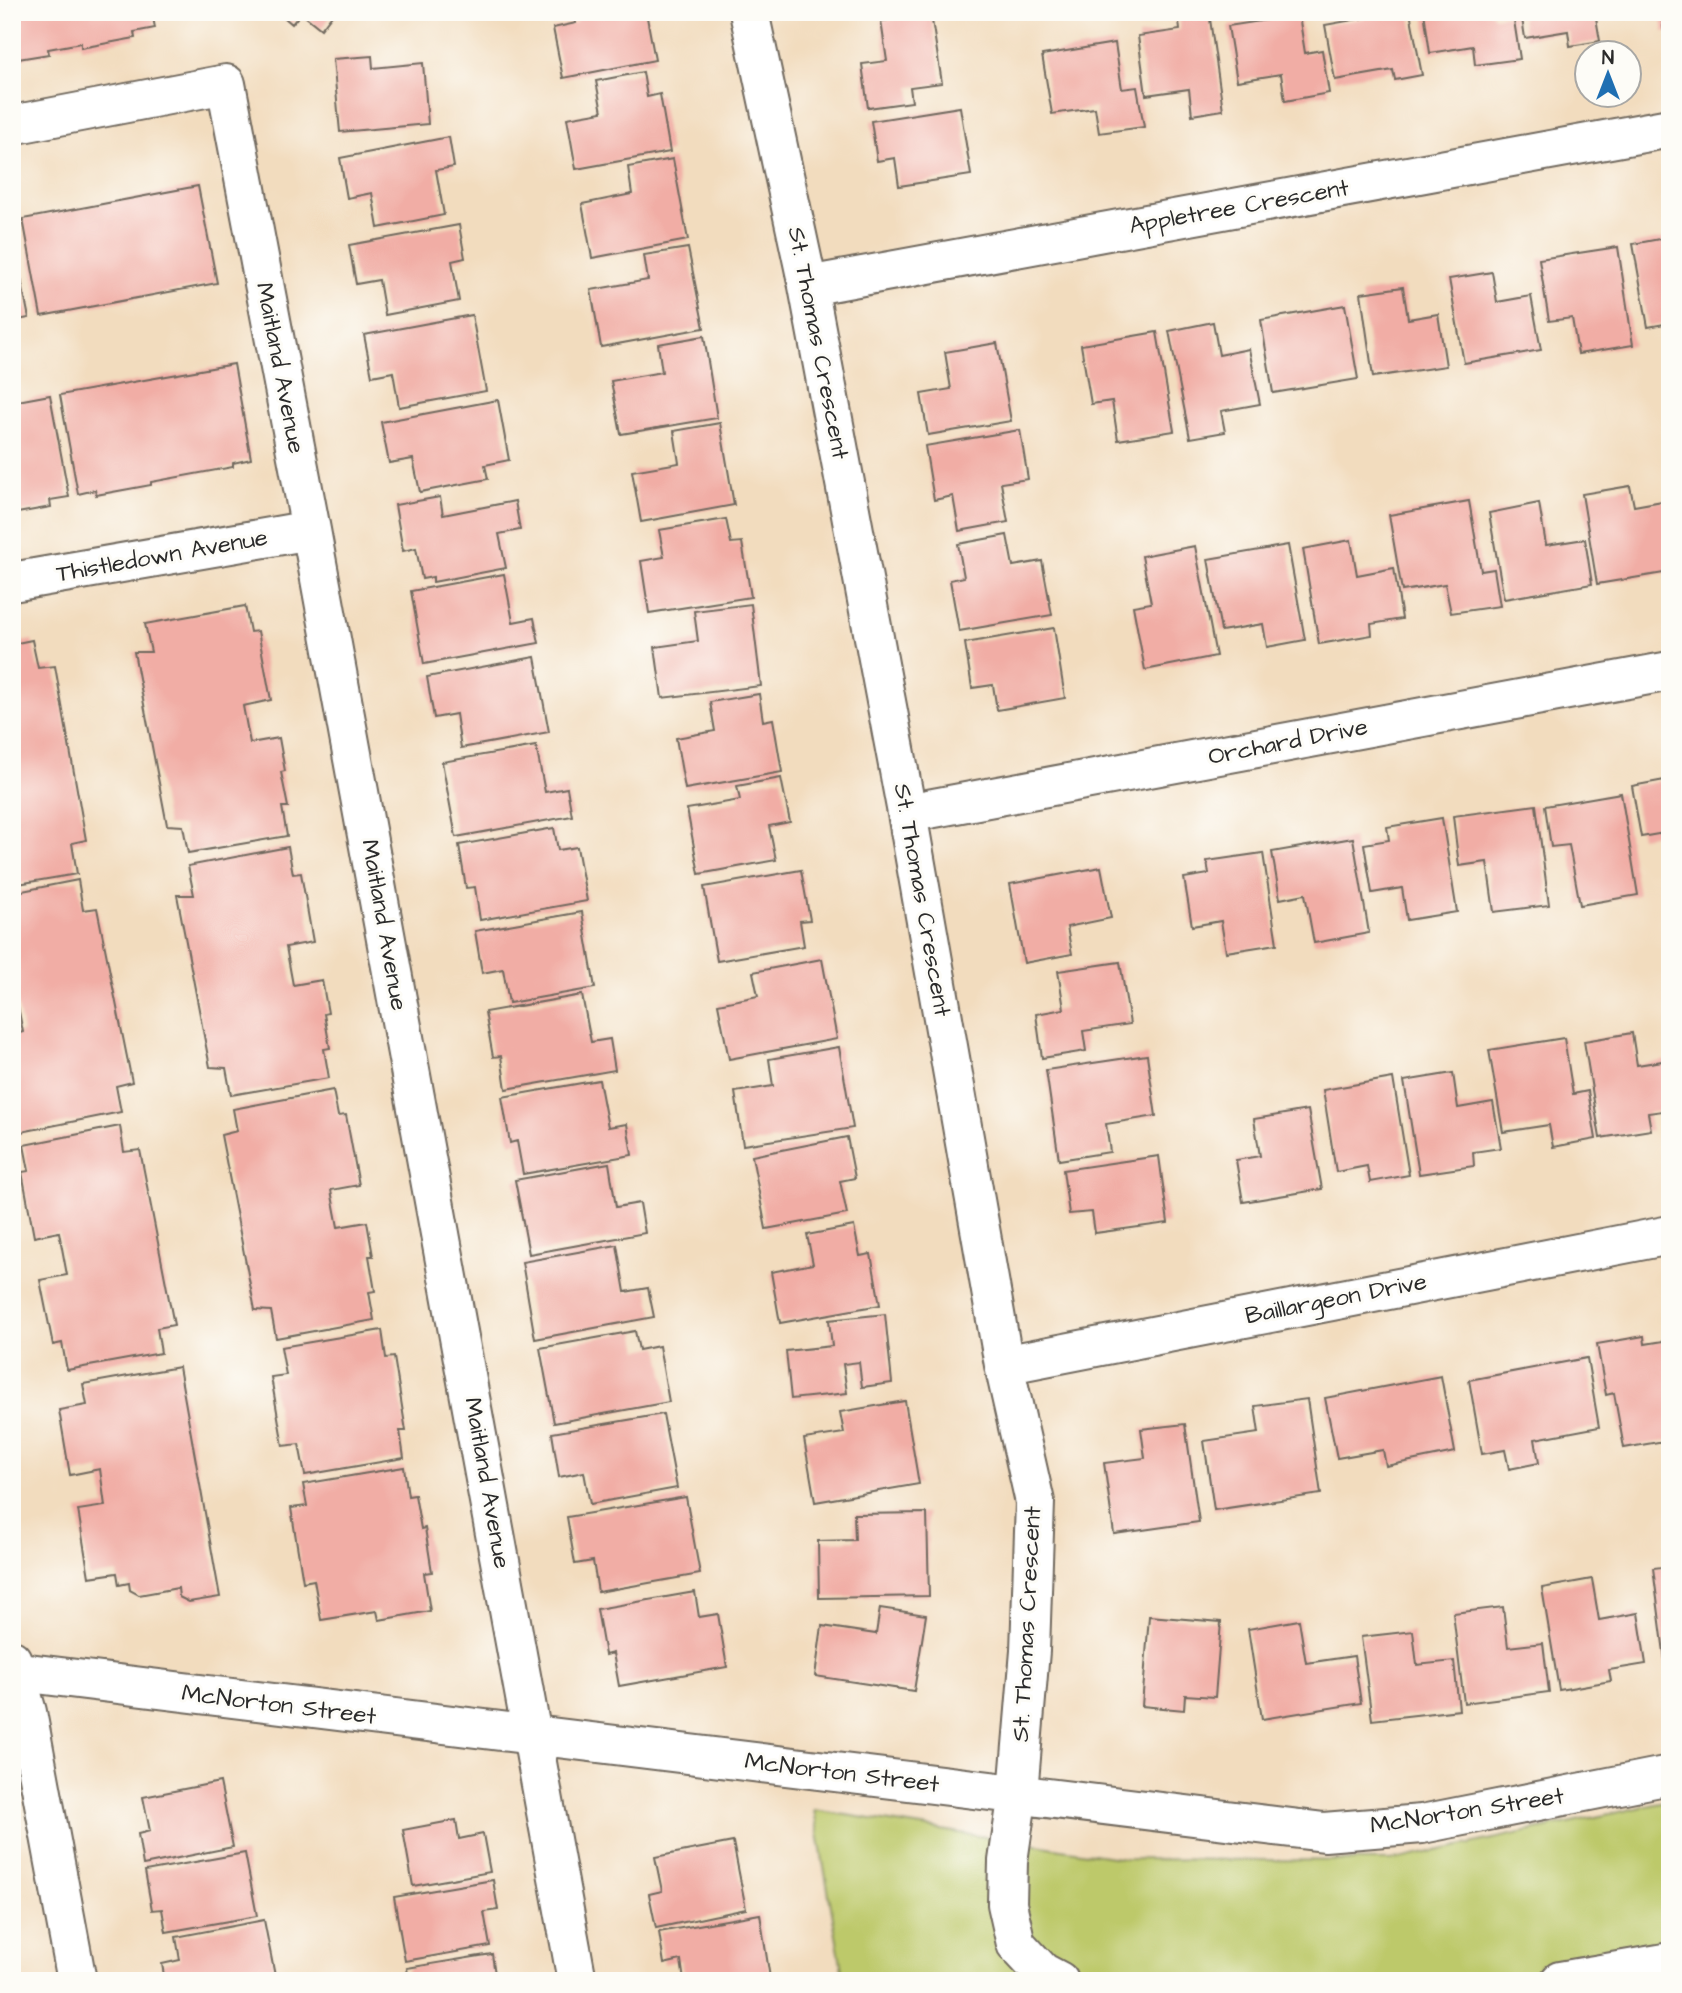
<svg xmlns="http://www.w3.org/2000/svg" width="1682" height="1993" font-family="'Architects Daughter',sans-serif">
<rect width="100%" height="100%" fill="#fdfcf7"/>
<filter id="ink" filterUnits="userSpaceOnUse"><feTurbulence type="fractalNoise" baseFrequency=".0143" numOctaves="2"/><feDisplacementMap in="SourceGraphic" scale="14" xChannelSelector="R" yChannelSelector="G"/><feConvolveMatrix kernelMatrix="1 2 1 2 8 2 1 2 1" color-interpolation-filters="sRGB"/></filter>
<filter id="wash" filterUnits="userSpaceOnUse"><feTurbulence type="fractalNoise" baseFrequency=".00686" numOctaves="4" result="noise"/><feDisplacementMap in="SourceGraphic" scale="28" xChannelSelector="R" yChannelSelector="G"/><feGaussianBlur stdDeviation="1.57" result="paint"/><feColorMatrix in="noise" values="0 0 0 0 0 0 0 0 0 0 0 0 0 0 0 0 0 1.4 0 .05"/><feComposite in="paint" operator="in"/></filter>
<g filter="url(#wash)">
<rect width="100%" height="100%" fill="#f2dcbe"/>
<!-- green -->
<path fill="#bdc96b" stroke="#747a4b" stroke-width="2" d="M1670,1801V1981H844L814,1810L1125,1859L1390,1861Z"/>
<g id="blocks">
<!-- building -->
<path fill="#f1ada5" d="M12,12H152L155,28L134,32L135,38L81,48V43L48,49L49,54L12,60Z
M278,12H334L321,29L301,13L292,24Z
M574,12H646L655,60L563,78L553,28L576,23Z
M1178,12H1209L1223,110L1192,115L1189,89L1146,95L1138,36L1180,30Z
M1397,12H1410L1422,75L1395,80L1393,70L1335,80L1325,25Z
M1424,12H1492L1493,17L1513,14L1520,59L1475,65L1473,46L1430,53Z
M1521,12H1595L1600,41L1570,46L1568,31L1525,38Z
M1661,12H1670V31L1664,32Z
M931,14L942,83L910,87L912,102L868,108L862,64L887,61L881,21Z
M1299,15L1305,53L1322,50L1329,93L1285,101L1281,74L1237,81L1228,26Z
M1115,43L1122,89L1137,87L1144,127L1099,133L1095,108L1052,114L1042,55Z
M372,56L373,68L423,63L428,124L340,132L333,59Z
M643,72L647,97L660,94L670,152L576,169L567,118L602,112L596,81Z
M960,107L971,175L899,186L895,158L877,161L871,121Z
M449,137L454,167L436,170L444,215L378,228L372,193L347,198L340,158Z
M673,159L688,240L592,258L582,204L632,194L628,167Z
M198,186L217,283L41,316L23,219Z
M459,225L465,258L452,261L459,301L385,315L379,280L356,284L349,245Z
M12,235L29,318L12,321Z
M1670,237V323L1648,327L1633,244Z
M1618,247L1633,345L1578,354L1572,318L1549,321L1539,259Z
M688,248L704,328L601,347L591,290L648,280L644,255Z
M1492,272L1497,302L1531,296L1541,350L1464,363L1449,279Z
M1403,287L1408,319L1438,314L1446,366L1373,377L1361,293Z
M1345,305L1358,379L1273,393L1261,320Z
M472,315L486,391L399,407L393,372L372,376L364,335Z
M1213,322L1219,355L1249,349L1260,404L1221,411L1225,432L1190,438L1169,331Z
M1157,332L1174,431L1118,440L1112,401L1091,404L1081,345Z
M704,336L717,418L621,434L611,381L662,372L658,344Z
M997,343L1011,421L928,435L921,394L951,389L945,352Z
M234,364L251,459L233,463V467L151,482V485L96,495L95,490L78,494L60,395Z
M50,395L69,497L50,500L51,507L12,514V402Z
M498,400L509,460L485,465L488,479L420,492L413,459L389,463L381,422Z
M720,423L734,505L641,522L632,471L679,463L674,431Z
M1020,430L1028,479L1001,483L1008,522L959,531L953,496L934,500L925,446Z
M1630,486L1634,506L1668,500L1670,572L1597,584L1582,494Z
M440,497L443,515L515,501L520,530L499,534L506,568L433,582V577L422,579L416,548L403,551L395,505Z
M1469,501L1481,571L1494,569L1500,606L1451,613L1445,584L1402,591L1389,515Z
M1539,503L1546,545L1585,539L1592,584L1504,599L1489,513Z
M726,519L731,543L742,542L751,597L649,613L641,561L664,557L659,530Z
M1007,535L1013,566L1042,561L1052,615L959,631L950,580L964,577L958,544Z
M1351,540L1357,575L1394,568L1402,619L1371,624L1372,635L1319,644L1303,549Z
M1288,545L1305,640L1267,647L1263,624L1221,631L1208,559Z
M1195,546L1216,656L1145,670L1133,606L1151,603L1142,556Z
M504,574L513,622L534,618L539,643L424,664L411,591Z
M751,604L761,686L662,698L655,647L698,641L694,611Z
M245,606L250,632L258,631L271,700L243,706L250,743L279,738L285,771L281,772L288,807H282L287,836L188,853L183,826L167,825L134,652H151L145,624Z
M1054,628L1065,698L997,710L993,685L972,688L965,643Z
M32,640L38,668L55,666L86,840L72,843L77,874L12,885V644Z
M535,657L549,732L461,748L456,714L434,718L427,677Z
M759,694L763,721L773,719L782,772L685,789L676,738L715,731L710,702Z
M536,746L545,792L567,788L572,816L456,837L442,762Z
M781,778L790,822L769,826L776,860L699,874L687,809L740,800L737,786Z
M1670,779V832L1641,837L1632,786Z
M1621,793L1638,895L1580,905L1569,845L1551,847L1545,806Z
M1536,805L1549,905L1494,912L1487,862L1459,866L1453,816Z
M1442,818L1457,912L1407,920L1402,888L1372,893L1364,844L1389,840L1387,827Z
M554,828L558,850L577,847L587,901L480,920L475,887L466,888L459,845Z
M1353,838L1369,933L1314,943L1305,894L1280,899L1272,852Z
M288,847L293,874L301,873L313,942L286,947L293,985L322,980L328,1013L324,1014L330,1048L324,1049L329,1078L231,1095L226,1068L210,1067L177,895H194L188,866Z
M1263,853L1277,944L1226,952L1221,921L1192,926L1184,878L1209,874L1207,861Z
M1101,867L1111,918L1067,927L1072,954L1024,963L1010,884Z
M801,870L810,920L800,921L804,946L717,961L704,887Z
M78,880L83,910L97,908L132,1082L116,1086L121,1112L16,1133L12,1116V1035L23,1032L15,991L12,992V893Z
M582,912L595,988L509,1003L503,969L482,973L475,931Z
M822,959L837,1039L729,1059L718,1004L758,996L753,972Z
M1120,962L1130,1024L1083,1031L1086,1051L1042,1058L1036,1014L1064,1009L1058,971Z
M582,995L591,1042L610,1039L615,1070L506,1089L501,1056L493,1057L485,1012Z
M1632,1033L1637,1065L1669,1060L1670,1110L1648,1113L1651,1130L1600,1138L1584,1041Z
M1564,1038L1573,1094L1588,1091L1596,1139L1553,1147L1549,1125L1503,1132L1489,1050Z
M839,1047L853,1128L743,1145L735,1092L773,1086L769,1059Z
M1147,1055L1156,1116L1106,1124L1110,1152L1059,1160L1046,1070Z
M1453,1073L1458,1108L1493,1102L1501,1148L1473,1152L1474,1166L1419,1174L1404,1081Z
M1393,1078L1409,1175L1370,1182L1367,1166L1336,1172L1323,1090Z
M599,1080L608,1127L627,1124L632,1155L523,1174L517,1141L510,1143L502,1097Z
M333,1090L338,1116L346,1115L359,1185L331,1190L338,1227L367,1222L373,1256H369L375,1291L369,1292L374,1320L276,1338L271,1311L255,1310L221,1135L237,1131L233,1109Z
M1308,1110L1322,1189L1243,1202L1236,1160L1260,1156L1254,1119Z
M120,1126L124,1152L140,1150L174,1325L157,1328L161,1353L67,1370L62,1343L53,1345L40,1280L67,1275L59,1232L34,1237L22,1172L29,1171L24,1145Z
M847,1137L855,1178L840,1181L847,1214L766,1229L752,1156Z
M1159,1156L1168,1223L1095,1233L1092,1212L1069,1214L1063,1170Z
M609,1163L616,1207L640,1203L645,1233L529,1254L515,1180Z
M854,1226L860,1256L871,1254L880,1305L780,1323L771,1272L813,1264L807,1235Z
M617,1245L625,1292L648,1288L654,1317L535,1339L522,1262Z
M885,1314L892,1383L862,1387L859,1362L843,1364L847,1393L791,1399L786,1351L832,1346L829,1320Z
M382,1330L386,1358L394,1357L406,1431H400L404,1458L305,1475L299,1444L283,1446L271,1377L286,1375L281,1347Z
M635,1331L639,1350L659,1346L669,1402L554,1423L540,1348Z
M1644,1336L1645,1344L1670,1340V1440L1624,1448L1614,1393L1606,1395L1597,1344Z
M1587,1358L1599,1427L1535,1439L1539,1463L1509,1469L1505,1450L1482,1454L1469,1380Z
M179,1367L220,1597L189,1602L179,1597L178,1588L139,1595L130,1590L129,1583L119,1585L117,1573L89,1577L78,1510L105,1506L100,1469L70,1475L59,1410L87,1405L83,1384Z
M1441,1376L1455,1452L1386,1466L1383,1450L1337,1458L1325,1398Z
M1307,1399L1321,1494L1214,1510L1204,1441L1259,1433L1255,1406Z
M905,1401L919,1484L815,1502L804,1439L844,1433L840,1412Z
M663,1414L677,1488L590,1504L584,1472L559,1477L552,1433Z
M1185,1424L1199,1522L1114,1534L1104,1463L1145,1458L1141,1429Z
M404,1467L408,1496L415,1495L421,1529L425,1528L432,1572L424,1573L430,1611L379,1620L377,1611L321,1620L314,1580L303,1582L291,1508L307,1506L303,1484Z
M686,1497L700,1574L598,1592L593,1561L575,1564L567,1517Z
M927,1513L929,1596L819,1598L818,1541L855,1540L854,1514Z
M1670,1566V1668H1666L1653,1568Z
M1592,1579L1599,1620L1638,1613L1646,1664L1609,1670L1611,1681L1559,1690L1542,1588Z
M695,1592L699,1617L718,1614L727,1667L619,1686L613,1653L605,1655L597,1609Z
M1503,1607L1508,1647L1543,1643L1549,1692L1464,1703L1453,1613Z
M880,1608L926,1615L914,1691L815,1676L822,1626L876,1634Z
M1149,1616L1221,1622L1215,1697L1185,1695L1184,1710L1142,1706Z
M1299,1620L1306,1663L1354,1656L1361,1703L1262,1719L1248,1629Z
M1413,1631L1417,1665L1454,1661L1459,1710L1372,1720L1361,1637Z
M220,1782L233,1847L143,1865L138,1834L150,1831L143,1797Z
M456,1820L459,1839L483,1834L490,1872L413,1886L403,1830Z
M733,1842L746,1909L656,1928L649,1894L662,1891L655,1857Z
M245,1853L257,1916L166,1932L162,1909L152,1910L145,1871Z
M493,1880L498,1910L484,1912L490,1946L405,1961L394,1897Z
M760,1914L770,1978L684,1981L681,1960L664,1964L659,1932Z
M264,1920L276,1981H165L162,1964L180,1960L176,1937Z
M492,1954L496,1981H409L407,1968Z"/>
</g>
</g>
<g filter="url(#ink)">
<use href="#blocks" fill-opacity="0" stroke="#71695e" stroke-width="2"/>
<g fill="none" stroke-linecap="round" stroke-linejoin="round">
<defs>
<path id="minor" d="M749,12L808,286L907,813L1004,1365L1035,1502L1030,1651L1018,1793L1008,1861L1007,1904L1016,1944L1042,1972L1059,1981
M12,125L226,84L311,530L577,1981
M808,286L1670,128
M12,582L311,530
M907,813L1670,671
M1004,1365L1670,1235
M12,1660L27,1712L77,1981
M12,1671L1324,1832L1422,1824L1670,1775
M1560,1981L1665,1963"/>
</defs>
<!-- minor casing -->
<use href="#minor" stroke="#71695e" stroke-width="42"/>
<!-- minor -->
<use href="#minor" stroke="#fff" stroke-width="38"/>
</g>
</g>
<g text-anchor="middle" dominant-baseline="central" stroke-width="6" stroke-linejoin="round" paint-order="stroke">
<!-- street labels -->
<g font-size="24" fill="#2b2b2b" stroke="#fdfcf7">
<text transform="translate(1239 207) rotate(-10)">Appletree Crescent</text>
<text transform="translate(818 343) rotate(79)">St. Thomas Crescent</text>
<text transform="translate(280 368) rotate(79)">Maitland Avenue</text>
<text transform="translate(162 556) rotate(-10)">Thistledown Avenue</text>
<text transform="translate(1288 742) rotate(-11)">Orchard Drive</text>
<text transform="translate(922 900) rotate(80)">St. Thomas Crescent</text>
<text transform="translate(384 925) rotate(80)">Maitland Avenue</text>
<text transform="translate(1336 1299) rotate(-11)">Baillargeon Drive</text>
<text transform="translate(487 1483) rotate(80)">Maitland Avenue</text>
<text transform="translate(1027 1624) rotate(-87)">St. Thomas Crescent</text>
<text transform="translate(279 1705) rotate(7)">McNorton Street</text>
<text transform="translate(842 1773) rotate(7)">McNorton Street</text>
<text transform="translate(1467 1811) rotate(-9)">McNorton Street</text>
</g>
</g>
<!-- margin -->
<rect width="1682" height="1993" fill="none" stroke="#fdfcf7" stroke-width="42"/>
<!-- north arrow -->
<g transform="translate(1608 74)"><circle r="33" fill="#fdfcf7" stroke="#a9a8a5" stroke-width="2"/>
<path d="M0-5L12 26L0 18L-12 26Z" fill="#1f6fb2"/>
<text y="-10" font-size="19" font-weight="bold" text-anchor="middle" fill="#2b2b2b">N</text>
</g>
</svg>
